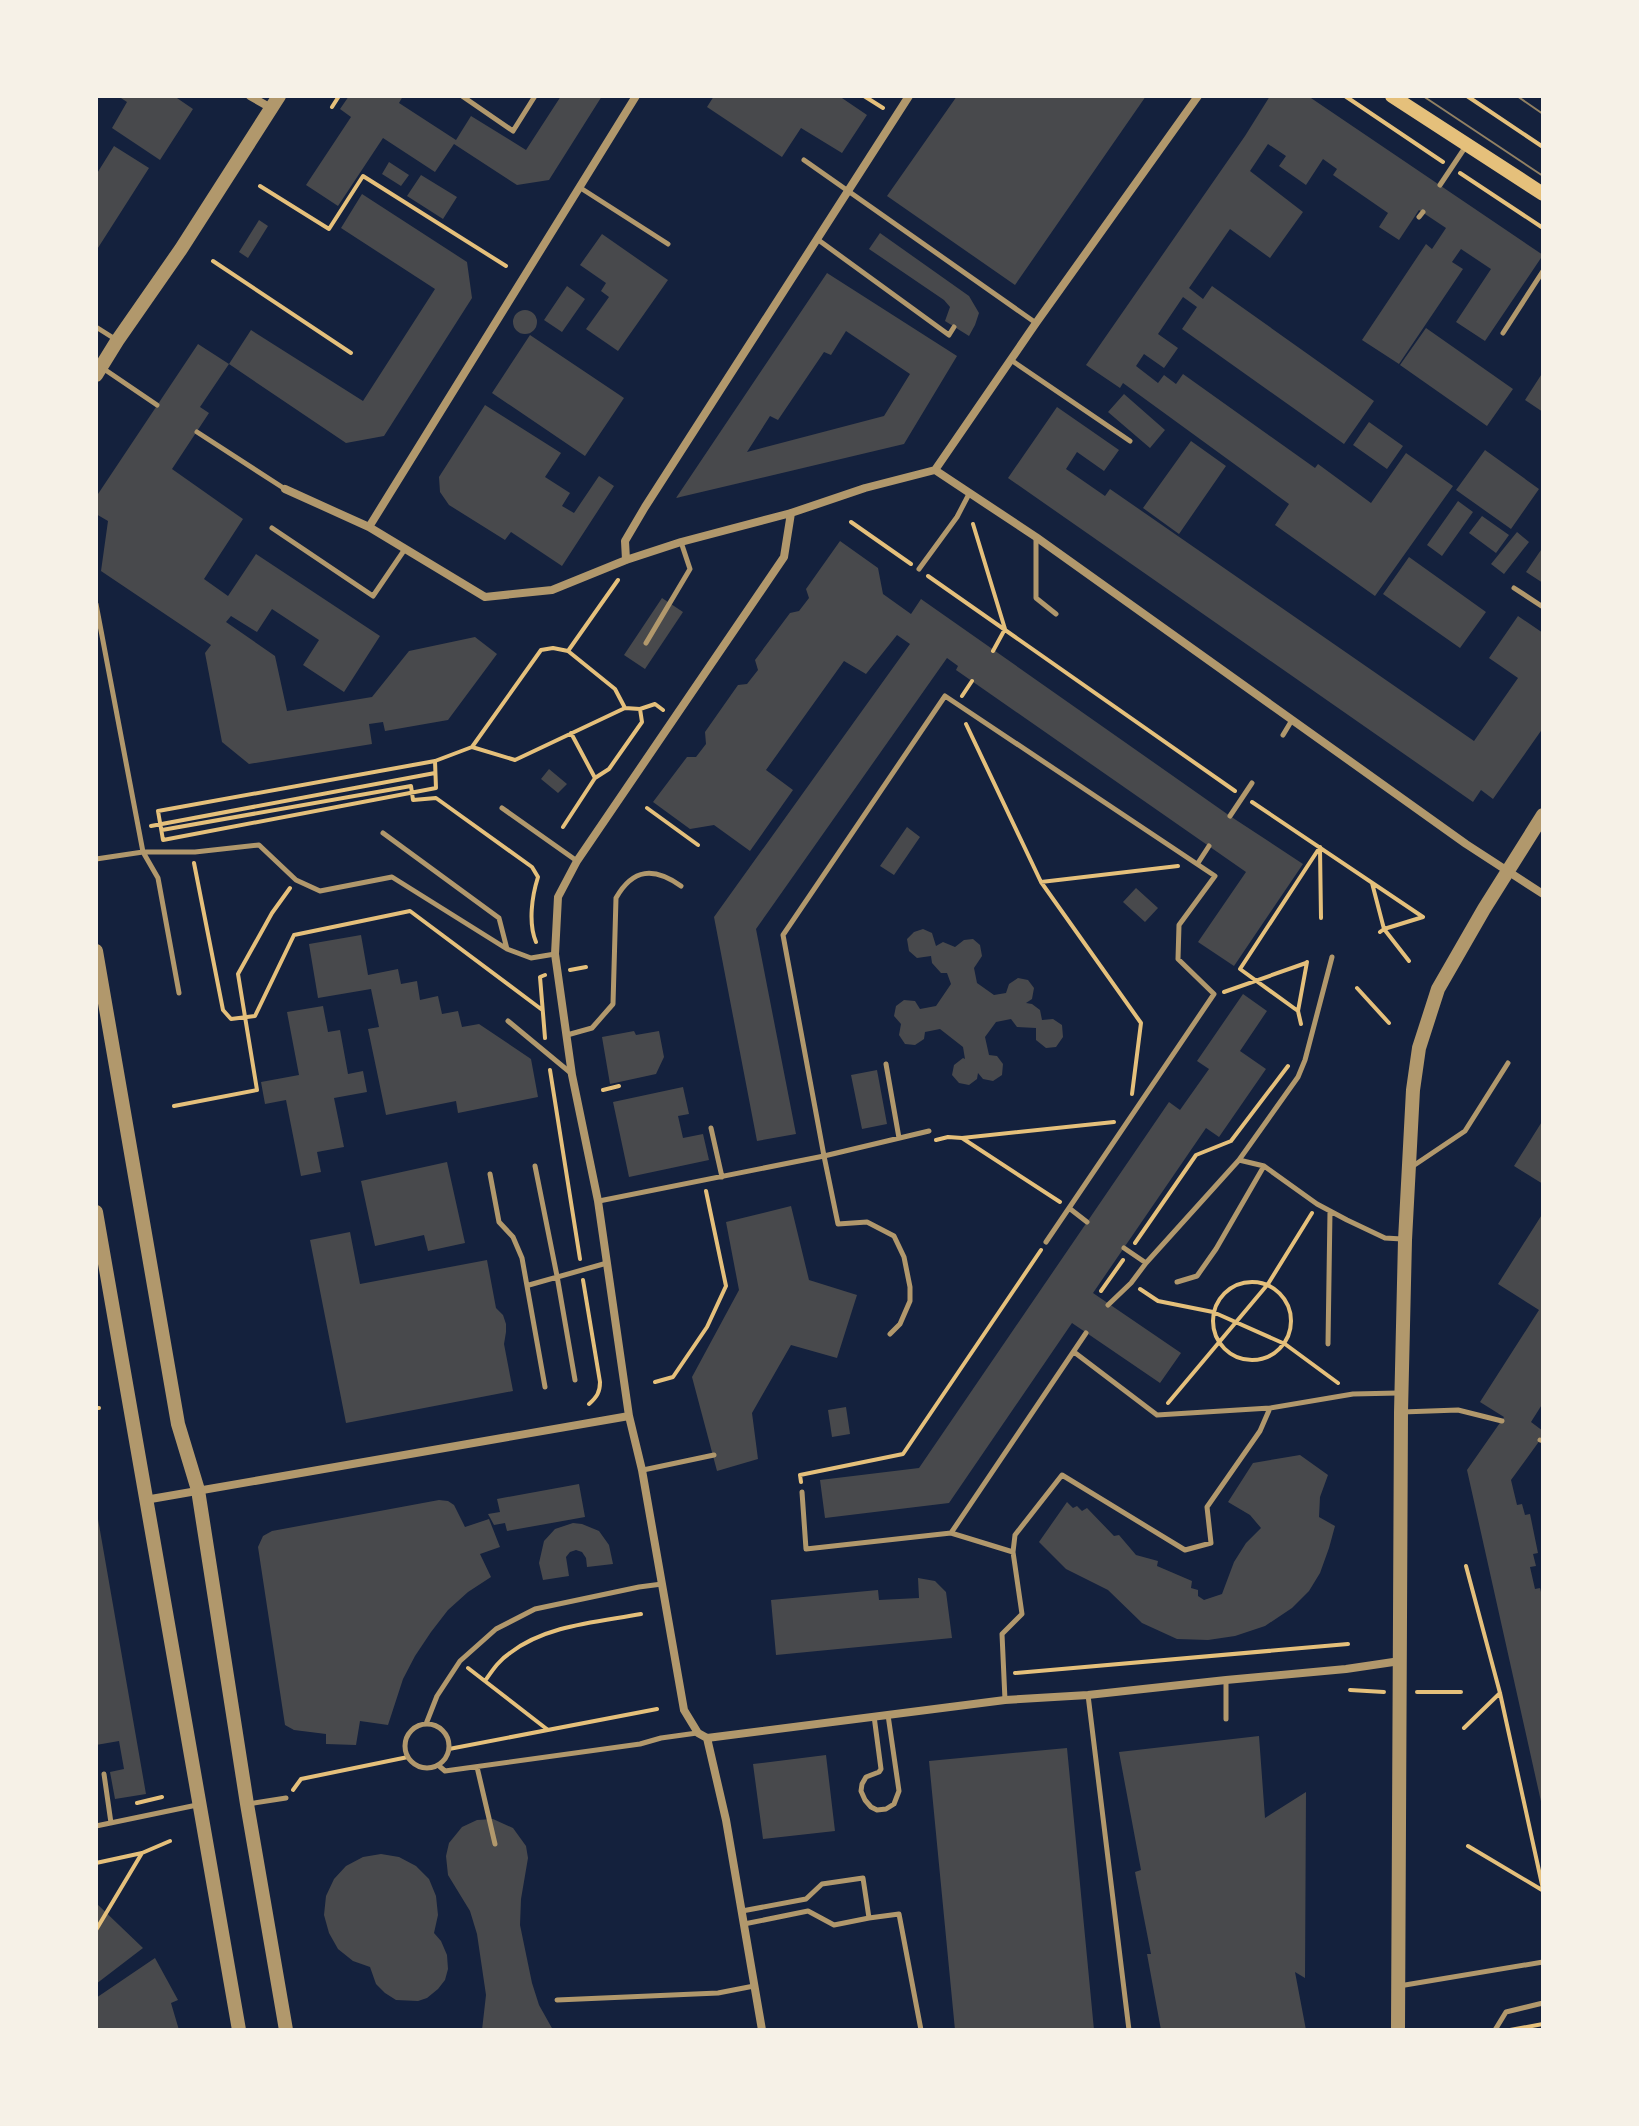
<svg xmlns="http://www.w3.org/2000/svg" width="1639" height="2126" font-family="Manrope,sans-serif">
<rect width="100%" height="100%" fill="#14213d"/>
<!-- building -->
<path fill="#48494c" fill-rule="evenodd" d="M118,96H174L193,109L160,160L112,128L127,102Z
M349,96H403L399,103L456,140L471,116L526,150L561,96H602L549,180L517,185L454,144L435,172L383,138L338,206L306,185L351,117L340,109Z
M714,96H839L867,115L842,153L801,128L782,157L707,107Z
M957,96H1146L1015,285L887,196Z
M1270,96H1308L1543,255L1485,341L1456,322L1491,269L1461,249L1452,262L1463,269L1399,364L1362,340L1426,244L1432,249L1446,228L1419,210L1399,240L1379,227L1388,213L1333,175L1337,169L1323,159L1306,185L1279,166L1286,156L1268,144L1250,171L1303,212L1270,258L1230,229L1189,288L1203,299L1212,286L1374,401L1344,444L1182,329L1197,307L1183,297L1158,334L1178,348L1164,368L1144,354L1136,366L1158,383L1164,375L1176,384L1183,374L1315,468L1318,464L1371,503L1406,453L1453,486L1375,596L1275,525L1289,504L1123,383L1120,388L1086,365L1245,136Z
M114,146L149,168L96,251V175Z
M389,162L409,175L401,186L382,174Z
M421,175L457,197L443,219L407,196Z
M362,194L467,262L472,298L384,436L346,443L229,364L251,330L363,401L435,289L341,228Z
M259,220L268,226L248,258L239,252Z
M880,233L969,296L979,313L975,325L969,336L945,321L950,307L944,300L869,249Z
M602,234L668,280L618,351L586,329L609,297L601,291L606,283L580,265Z
M827,273L957,356L904,444L676,498ZM846,331L910,374L884,416L747,452L770,416L778,420L824,352L831,355Z
M567,286L585,299L562,332L544,320Z
M513 322a12 12 0 1 1 24 0a12 12 0 1 1-24 0Z
M1426,328L1513,389L1487,426L1400,365Z
M530,335L624,398L585,456L492,393Z
M198,344L229,364L200,407L209,413L172,469L243,519L204,579L228,596L256,554L380,636L344,692L303,665L319,640L272,609L257,632L231,616L226,622L275,656L287,711L372,697L409,651L475,637L497,654L448,720L385,731L383,722L369,724L372,744L249,764L222,742L205,653L211,645L101,571L108,521L96,514V497Z
M1543,372V412L1525,400Z
M1124,394L1165,430L1150,448L1108,412Z
M485,405L561,453L545,477L570,493L562,506L574,513L599,476L614,486L562,566L511,532L505,540L449,505L440,492L439,477Z
M1057,407L1119,450L1104,471L1077,452L1066,469L1105,496L1110,489L1474,741L1518,678L1489,658L1518,616L1543,633V728L1493,799L1481,790L1473,802L1008,478Z
M1369,422L1403,446L1387,469L1353,445Z
M1191,441L1226,466L1179,534L1143,508Z
M1485,450L1539,489L1511,529L1456,490Z
M1458,501L1473,512L1442,556L1427,545Z
M1482,516L1509,535L1496,553L1469,533Z
M1517,532L1529,542L1504,574L1491,564Z
M840,541L878,568L883,594L911,614L921,599L1230,816L1303,864L1234,966L1198,942L1246,872L956,670L958,666L947,658L756,929L796,1134L757,1141L714,917L910,644L897,635L866,674L844,661L766,770L793,790L750,851L714,825L690,829L653,802L687,757H696L706,744L705,732L738,685L747,684L758,670L755,660L790,613L799,611L809,598L806,589Z
M1543,547V583L1526,572Z
M1409,557L1486,612L1460,648L1383,594Z
M662,598L683,612L645,669L624,655Z
M549,769L567,784L558,793L541,779Z
M907,827L920,837L894,875L880,866Z
M1136,888L1158,908L1145,922L1123,902Z
M923,929L932,933L936,946L943,942L955,947L964,940L973,939L980,945L982,956L974,968L977,983L994,995L1006,993L1009,984L1018,978L1028,980L1034,988L1032,999L1026,1003L1032,1004L1040,1010L1042,1020L1053,1019L1062,1025L1063,1037L1056,1047L1046,1048L1036,1040V1028L1017,1027L1011,1019L996,1022L985,1037L989,1055L997,1056L1003,1064L1002,1075L993,1081L983,1079L978,1073L977,1079L969,1085L959,1083L952,1075L954,1065L963,1058L965,1059L963,1047L940,1029L925,1032L924,1039L915,1045L905,1044L899,1035L901,1024L894,1016L896,1006L904,1000L915,1001L920,1009L936,1006L951,984L947,973H941L932,963L931,956L917,958L909,951L907,939L914,932Z
M361,935L368,975L398,969L401,984L417,981L420,1000L438,996L442,1014L458,1011L462,1027L479,1024L531,1059L538,1097L458,1113L456,1101L386,1115L368,1029L379,1027L371,989L318,998L309,944Z
M1243,994L1267,1011L1240,1051L1266,1069L1219,1137L1206,1128L1093,1293L1181,1353L1160,1383L1072,1323L949,1503L825,1518L820,1480L919,1468L1169,1102L1180,1110L1209,1069L1197,1061Z
M323,1006L328,1032L340,1030L348,1074L363,1071L367,1092L334,1098L344,1147L317,1152L321,1172L301,1176L286,1100L265,1104L261,1082L299,1075L287,1012Z
M634,1031L636,1035L659,1031L664,1057L656,1074L610,1084L602,1037Z
M877,1070L887,1124L862,1129L851,1075Z
M683,1087L689,1114L678,1116L683,1138L703,1134L709,1160L629,1177L613,1102Z
M1543,1120V1184L1514,1166Z
M447,1162L465,1243L428,1251L424,1235L375,1246L361,1181Z
M791,1206L809,1280L857,1295L837,1358L791,1345L752,1413L758,1459L717,1471L692,1377L739,1290L726,1222Z
M1543,1213V1403L1531,1422L1543,1431V1436L1511,1480L1517,1505L1522,1504L1525,1515L1530,1514L1538,1553L1533,1554L1536,1566L1530,1567L1535,1589L1540,1588L1543,1600L1542,1806L1467,1470L1504,1417L1480,1402L1539,1310L1498,1284Z
M350,1232L360,1284L487,1260L496,1308L503,1315L506,1324V1332L504,1344L513,1391L346,1423L310,1240Z
M846,1407L850,1434L832,1437L828,1410Z
M1300,1455L1328,1475L1320,1497L1319,1517L1335,1526L1329,1548L1320,1573L1309,1591L1292,1608L1265,1626L1235,1636L1208,1640L1177,1639L1142,1623L1108,1590L1066,1569L1039,1542L1067,1502L1073,1508L1077,1506L1082,1511L1087,1508L1114,1536L1119,1535L1136,1555L1158,1561L1157,1566L1192,1581L1191,1588L1198,1590V1596L1204,1600L1222,1594L1234,1562L1246,1543L1261,1528L1250,1515L1228,1502L1253,1463Z
M579,1484L585,1517L507,1531L505,1523L494,1525L488,1514L500,1512L497,1499Z
M439,1500L448,1501L454,1505L465,1527L489,1519L500,1547L480,1554L491,1577L468,1592L448,1610L431,1632L415,1656L403,1679L388,1725L360,1721L356,1745L326,1744V1734L294,1730L285,1725L258,1547L263,1536L272,1531Z
M96,1519H98L146,1794L115,1799L110,1772L124,1769L119,1741L96,1745Z
M573,1523L582,1524L599,1531L609,1545L613,1564L587,1567L586,1558L582,1552L576,1550L570,1552L566,1557L569,1576L543,1580L539,1563L544,1541L555,1529Z
M918,1578L935,1581L946,1592L952,1638L776,1655L771,1600L878,1590L879,1600L919,1598Z
M1259,1736L1265,1818L1306,1792L1305,1978L1295,1972L1306,2030H1161L1147,1954H1151L1135,1872L1141,1870L1119,1752Z
M1067,1748L1094,2030H955L929,1761Z
M826,1755L835,1831L763,1839L753,1764Z
M493,1819L513,1828L526,1846L528,1858L521,1899L520,1925L532,1983L539,2005L553,2030H482L486,1995L477,1934L470,1911L448,1875L446,1856L449,1843L462,1827L477,1820Z
M381,1854L399,1857L416,1866L429,1879L436,1896L438,1915L434,1933L441,1941L447,1955L448,1969L445,1980L438,1989L427,1998L418,2001L396,2000L385,1993L376,1984L370,1967L353,1961L338,1949L329,1933L324,1915L326,1896L334,1879L346,1866L363,1857Z
M96,1903L143,1948L96,1984Z
M155,1958L178,2000L171,2003L179,2030H96V1998Z"/>
<g fill="none" stroke-linecap="round" stroke-linejoin="round">
<!-- path -->
<path stroke="#e5c07b" stroke-width="4" d="M864,96L883,108
M1345,96L1443,162
M1467,96L1543,147
M332,107L339,96
M1460,173L1543,228
M260,186L329,229L363,176L506,266
M213,261L351,353
M851,522L911,564
M973,524L1005,629L993,651
M928,576L1235,791
M618,580L568,651L615,689L625,708L640,709L655,704L663,710
M568,651L553,648L541,650L472,747L515,760L625,708
M962,696L972,681
M966,724L1041,882L1141,1023L1132,1094
M571,733L595,778
M435,761L436,788L163,840L158,811L435,761L472,747
M1252,802L1423,917
M647,808L698,845
M151,826L435,773
M563,827L595,778L609,769L642,722L640,709
M162,830L411,786L413,800L436,798L532,867L538,877C532,896 528,923 536,942
M1320,848L1321,918
M194,863L223,1010L231,1019L255,1016L294,935L410,911L541,1009
M1041,882L1178,866
M1372,883L1384,929L1380,932
M1409,961L1384,929L1423,917
M570,970L586,967
M1357,988L1389,1023
M1224,992L1306,963
M1298,1011L1240,969L1320,847
M1301,1024L1298,1011L1307,962
M545,1038L540,977L545,975
M550,1070L580,1259
M603,1090L619,1086
M174,1106L257,1090L238,974L272,913L290,888
M962,1138L1114,1122
M936,1140L948,1137L962,1138L1060,1202
M1135,1243L1196,1155L1231,1141L1288,1066
M583,1280L600,1382C600,1392 597,1397 589,1404
M1213 1321a39 39 0 1 1 78 0a39 39 0 1 1-78 0Z
M1140,1289L1158,1301L1213,1312L1285,1344L1338,1383
M1101,1291L1123,1260
M655,1382L673,1377L707,1327L726,1286L706,1191
M1168,1403L1268,1284L1312,1213
M96,1408H99
M801,1482L800,1475L903,1454L1041,1250
M1466,1566L1500,1693L1543,1889
M468,1668L548,1730
M1015,1673L1348,1644
M485,1681C492,1671 499,1660 510,1653C546,1625 598,1622 641,1614
M1350,1690L1384,1692
M1417,1692H1461
M1464,1728L1500,1693
M449,1749L657,1709
M293,1790L301,1779L408,1757
M137,1803L162,1797
M1468,1846L1542,1890
M96,1863L142,1853L170,1841
M96,1930L142,1853
M1510,2030L1543,2024"/>
<!-- service -->
<path stroke="#b1986c" stroke-width="5" d="M462,96L513,131L535,96
M804,160L1036,323
M1440,185L1466,146
M579,187L668,244
M1419,217L1423,212
M817,239L949,335L954,327
M96,327L115,339
M1503,333L1543,271
M1011,360L1130,441
M101,367L157,405
M197,432L285,489
M272,528L373,596L405,549
M1036,538V598L1056,614
M919,569L957,517L969,494
M1514,588L1543,607
M96,604L143,852L158,878L179,993
M646,643L690,569L681,542
M1283,735L1292,720
M502,808L577,861
M1230,816L1252,783
M383,833L499,918L507,949
M96,859L143,852H195L259,845L296,880L320,891L392,877L507,949L531,958L555,954
M1198,863L1209,846
M508,1021L572,1074
M567,1035L592,1028L613,1004L616,898C633,868 654,867 681,886
M886,1064L899,1138
M711,1128L722,1177
M1239,1160L1298,1077L1305,1060L1332,957
M535,1166L557,1276L575,1380
M1413,1166L1465,1131L1508,1063
M490,1174L499,1222L513,1237L522,1258L545,1387
M599,1201L824,1156L783,935L945,696L1215,876L1179,925L1178,959L1214,994L1046,1242
M1069,1208L1087,1222
M1124,1248L1146,1263
M1177,1282L1197,1276L1216,1249L1264,1166
M529,1285L607,1263
M1108,1305L1131,1283L1146,1263L1239,1160L1264,1166L1317,1204L1347,1220L1385,1238L1402,1239
M890,1334L900,1324L910,1301V1287L904,1257L894,1236L867,1222L838,1224L824,1156L929,1131
M1328,1344L1330,1211
M1074,1352L1157,1415L1270,1408L1353,1394L1398,1393
M1402,1412L1458,1410L1502,1421
M1540,1440L1543,1441
M643,1470L714,1455
M802,1492L806,1549L951,1533L1086,1333
M951,1533L1013,1552L1015,1535L1062,1475L1185,1550L1211,1543L1207,1507L1260,1431L1270,1408
M1088,1695L1129,2030
M1005,1700L1002,1634L1022,1614L1013,1552
M874,1716L881,1769L879,1772L866,1777L862,1784L861,1791L865,1800L871,1807L877,1810L886,1809L894,1804L899,1791L888,1715
M1226,1719V1681
M426,1724L437,1696L460,1661L496,1629L535,1609L639,1587L662,1584
M405 1746a22 22 0 1 1 44 0a22 22 0 1 1-44 0Z
M438,1765L445,1771L640,1744L661,1738L697,1733
M477,1767L495,1844
M104,1774L111,1823
M248,1804L286,1798
M96,1826L197,1805
M742,1911L806,1899L822,1884L863,1878L869,1918L834,1925L808,1911L744,1924
M869,1918L899,1914L921,2030
M1399,1986L1543,1962
M557,2000L718,1993L754,1986
M1495,2030L1506,2012L1543,2003"/>
<!-- minor -->
<path stroke="#b1986c" stroke-width="8" d="M250,96L271,108
M935,470L1036,323L1198,96
M285,489L369,527L485,597L552,590L626,560L681,542L791,513L865,488L935,470L1036,537L1466,844L1543,894
M369,527L636,96
M626,560L625,541L645,507L909,96
M145,1500L629,1416
M707,1738L1005,1700L1088,1695L1226,1680L1346,1669L1400,1661
M762,2030L726,1820L707,1738L698,1733L684,1710L642,1470L629,1416L598,1201L572,1075L555,954L558,897L577,861L784,557L791,513"/>
<!-- tertiary -->
<path stroke="#b1986c" stroke-width="14" d="M96,375L117,341L181,249L279,96
M96,951L178,1424L198,1490L247,1804L286,2030
M96,1212L239,2030
M1398,2030L1401,1412L1405,1240L1413,1090L1419,1048L1438,989L1484,909L1543,815"/>
<!-- secondary -->
<path stroke="#e5c07b" stroke-width="14" d="M1392,96L1543,194"/>
<!-- tram -->
<path stroke="#918062" stroke-width="2" d="M1423,96L1543,176
M1517,96L1543,114"/>
</g>
<!-- border -->
<rect width="1639" height="2126" fill="none" stroke="#f6f1e7" stroke-width="196"/>
</svg>
